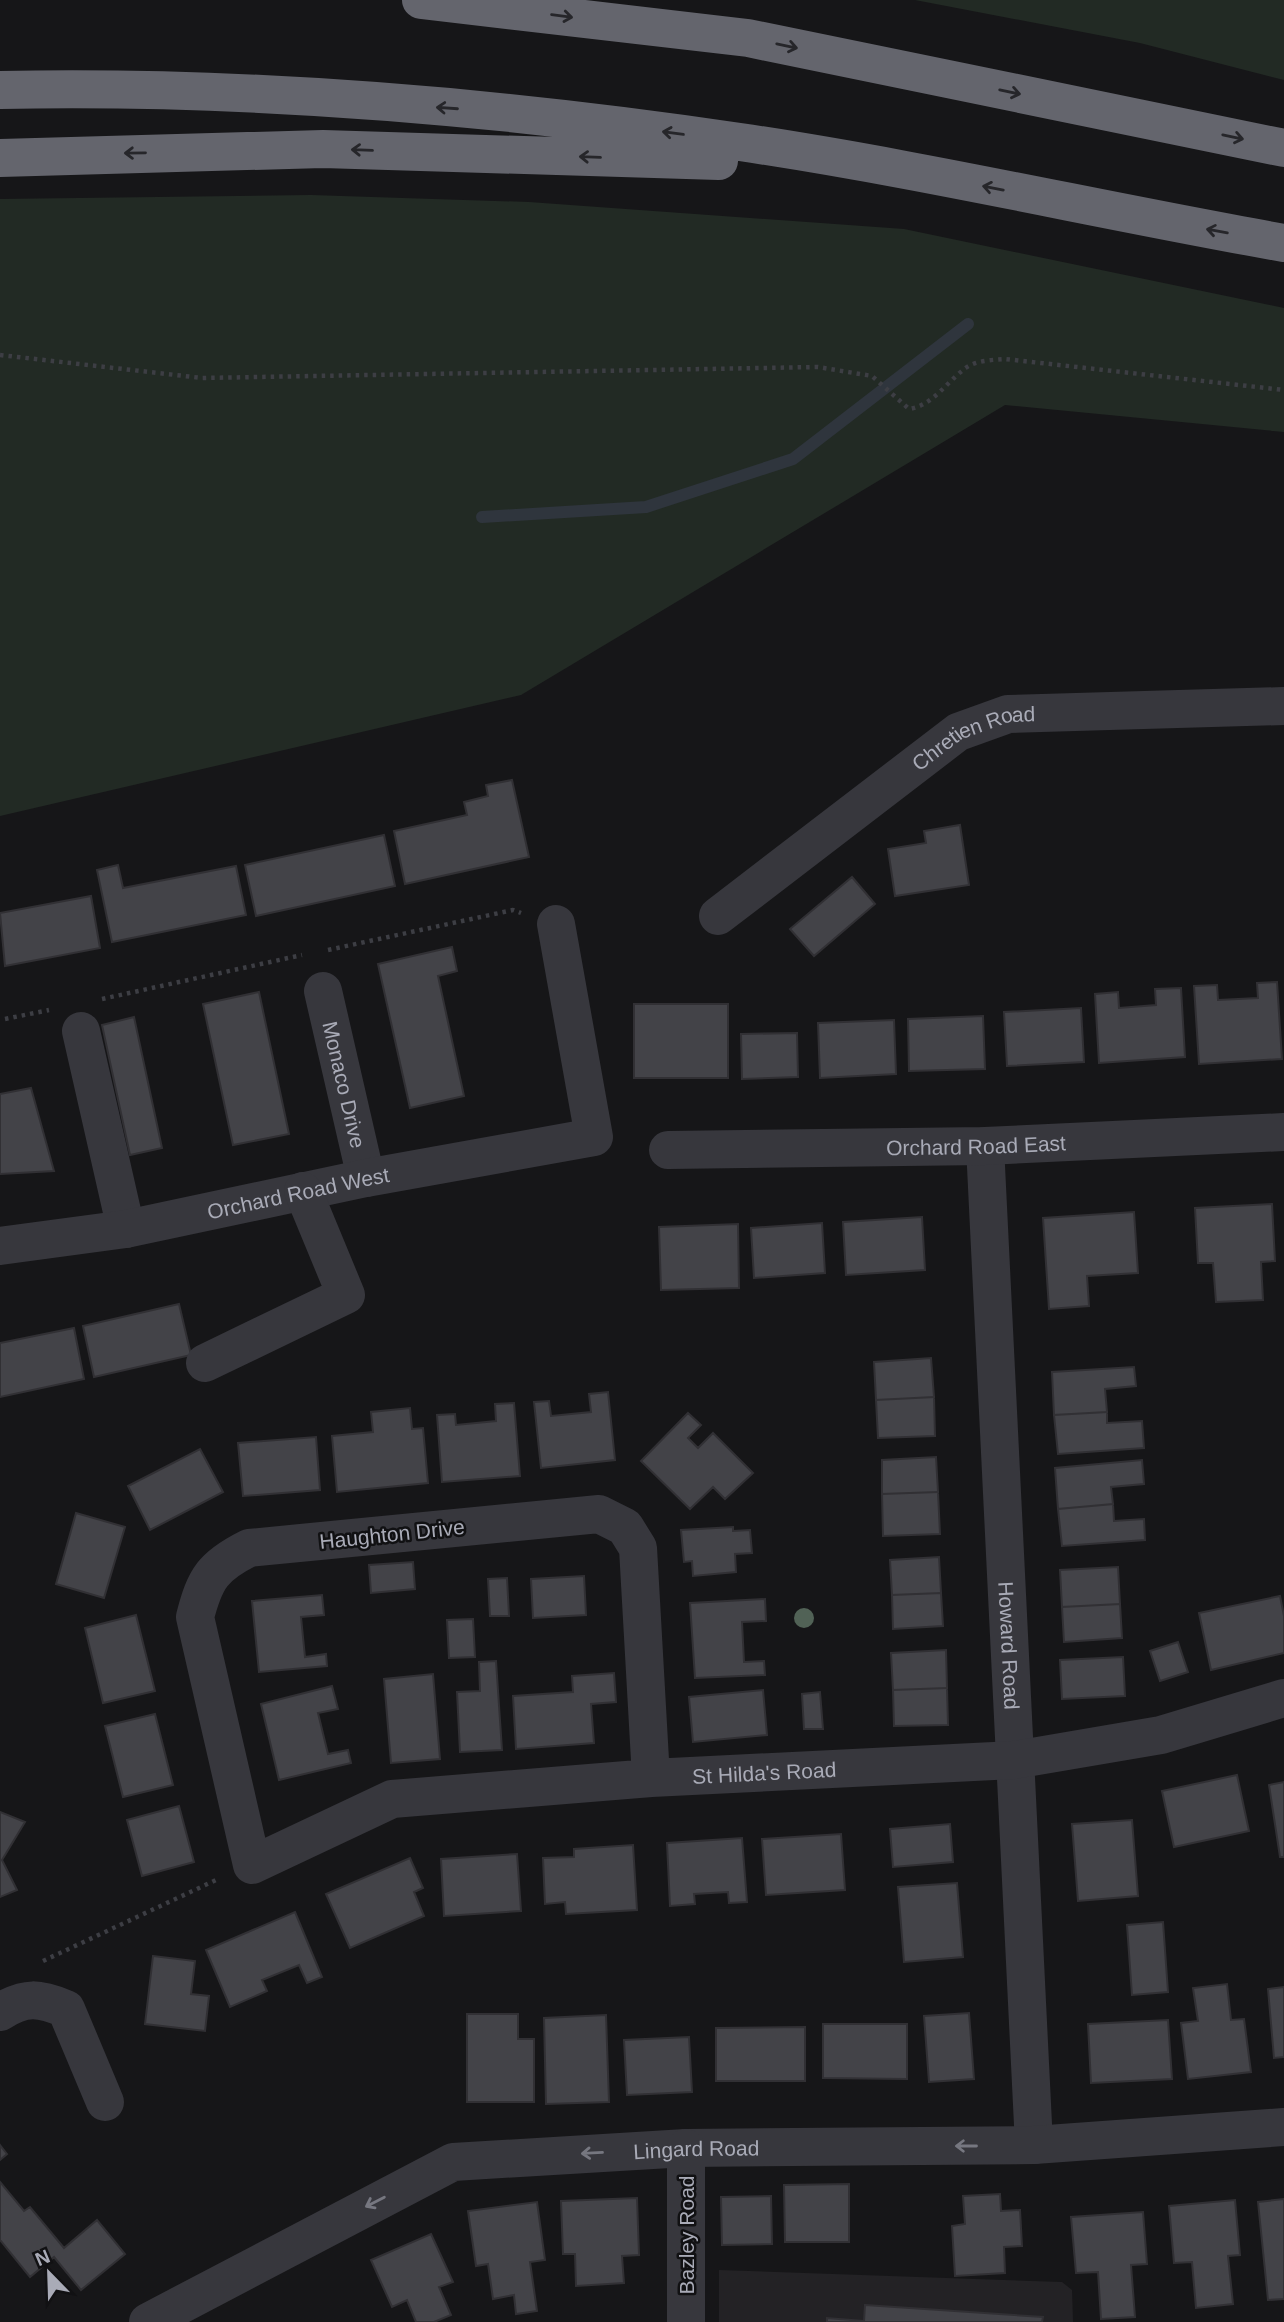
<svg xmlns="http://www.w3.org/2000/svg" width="1284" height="2322" font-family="Helvetica,sans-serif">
<rect width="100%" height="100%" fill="#161618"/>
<!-- built -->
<path fill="#232225" d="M719,2270L1062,2282L1072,2290L1073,2322H719Z"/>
<!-- green -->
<path fill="#222a24" d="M915,0H1284V80L1140,43Z
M311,195L529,202L904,229L1284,308V432L1005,405L521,695L0,816V199Z"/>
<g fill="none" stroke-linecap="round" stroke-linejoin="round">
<!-- stream -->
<path stroke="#2f353d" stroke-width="12" d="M482,517L646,507L793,459L968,324"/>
</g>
<!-- building -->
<path fill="#434348" stroke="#313034" stroke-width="2" d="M512,780L529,857L405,884L394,831L467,815L464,802L488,796L486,785Z
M960,825L969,885L895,896L888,849L926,843L924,831Z
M384,835L395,886L256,916L245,865Z
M118,865L123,888L236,866L246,915L112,942L97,870Z
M852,877L875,904L814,956L790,929Z
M91,896L100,948L5,966L0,913Z
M452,947L457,971L438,976L464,1096L410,1108L378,964Z
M1277,982L1282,1059L1199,1064L1194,986L1217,985L1218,1000L1258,998L1257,983Z
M1181,988L1185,1057L1099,1063L1095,994L1118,992L1119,1008L1156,1005L1155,989Z
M259,992L289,1134L233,1145L203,1004Z
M634,1004H728V1078H634Z
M1081,1008L1084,1062L1007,1066L1004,1012Z
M983,1016L985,1069L909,1071L908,1019Z
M134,1017L162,1148L130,1155L102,1025Z
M894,1020L896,1074L820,1078L818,1023Z
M797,1033L798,1077L742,1079L741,1034Z
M31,1088L54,1171L0,1174V1094Z
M1272,1204L1275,1261L1261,1262L1263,1300L1216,1302L1213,1263H1198L1195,1208Z
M1134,1212L1138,1273L1087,1276L1089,1306L1049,1309L1043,1218Z
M922,1217L925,1270L846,1275L843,1222Z
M822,1223L825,1273L754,1278L751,1228Z
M738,1224L739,1288L661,1290L659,1227Z
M179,1304L191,1355L94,1377L83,1326Z
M74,1328L84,1379L0,1397V1343Z
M931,1358L934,1397L876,1400L874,1362Z
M1134,1367L1136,1386L1105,1389L1107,1412L1054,1415L1052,1372Z
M608,1392L615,1460L541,1468L534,1402L549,1401L551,1416L591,1412L589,1394Z
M934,1397L935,1436L878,1438L876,1400Z
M514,1403L520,1476L442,1482L437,1415L455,1414L456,1425L496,1421L495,1404Z
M410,1408L412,1429L423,1428L428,1483L337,1492L332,1436L373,1432L371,1412Z
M1107,1412V1423L1142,1421L1144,1448L1058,1454L1054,1415Z
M688,1413L701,1425L688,1438L698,1448L713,1433L753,1473L725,1499L713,1487L690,1509L641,1461Z
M316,1437L320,1490L243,1496L238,1443Z
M200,1449L223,1492L150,1530L128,1486Z
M936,1457L938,1492L882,1494V1460Z
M1142,1460L1144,1484L1111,1487L1113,1504L1058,1509L1055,1468Z
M938,1492L940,1534L883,1536L882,1494Z
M1113,1504L1114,1521L1144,1519L1145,1540L1062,1546L1058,1509Z
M76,1513L125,1527L104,1598L56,1584Z
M733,1527V1531L750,1530L752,1553L735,1554L736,1572L693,1576L692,1561L684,1562L681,1530Z
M939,1557L941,1593L892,1595L890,1560Z
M413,1562L415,1589L371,1593L369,1565Z
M1118,1567L1120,1604L1062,1607L1060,1570Z
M584,1576L586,1615L533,1618L531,1579Z
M507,1578L509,1616H490L488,1579Z
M941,1593L943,1626L893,1629L892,1595Z
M322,1595L324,1615L301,1617L305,1657L326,1654L327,1666L259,1672L252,1601Z
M1280,1596L1284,1616V1653L1211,1670L1199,1613Z
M765,1599L766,1621L742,1622L744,1662L764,1661L765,1675L695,1678L690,1603Z
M1120,1604L1122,1638L1064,1642L1062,1607Z
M136,1615L155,1691L103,1703L85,1628Z
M473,1619L475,1657L449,1658L447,1620Z
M1178,1642L1188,1672L1160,1681L1150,1651Z
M946,1650L947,1688L893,1690L891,1653Z
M1123,1657L1125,1696L1062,1699L1060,1660Z
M496,1661L502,1750L460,1752L457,1692L480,1691L479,1662Z
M614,1673L616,1702L591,1704L594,1743L516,1749L513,1696L573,1692L572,1676Z
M433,1674L440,1759L391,1763L384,1679Z
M332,1686L338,1709L318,1713L328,1754L348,1750L351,1763L279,1780L261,1704Z
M947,1688L948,1725L894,1726L893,1690Z
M763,1690L767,1735L693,1742L689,1697Z
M820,1692L823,1729H804L802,1694Z
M155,1714L173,1785L123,1797L105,1726Z
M1237,1775L1249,1831L1174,1847L1162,1791Z
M1284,1782V1857H1280L1269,1785Z
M179,1806L194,1862L142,1876L127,1820Z
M0,1812L25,1822L2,1860L17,1890L0,1897Z
M1132,1820L1138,1896L1078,1901L1072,1824Z
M950,1824L953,1862L893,1867L890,1829Z
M841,1834L845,1890L766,1895L762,1839Z
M742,1838L747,1902L729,1903L728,1892L694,1894L695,1904L670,1906L667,1843Z
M633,1845L637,1910L566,1914L565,1902L545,1904L543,1858L574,1857V1849Z
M517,1854L521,1911L444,1916L441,1859Z
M410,1858L423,1888L414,1892L424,1916L350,1948L326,1894Z
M957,1883L963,1957L904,1962L898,1887Z
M295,1912L322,1977L307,1983L299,1965L262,1980L267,1991L230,2007L206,1950Z
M1163,1922L1168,1992L1132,1995L1127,1925Z
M153,1956L195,1961L191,1994L209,1996L205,2031L145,2024Z
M1227,1984L1231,2020L1244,2019L1251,2072L1188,2079L1181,2023L1198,2021L1193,1988Z
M1284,1987V2057L1274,2058L1268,1989Z
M969,2013L974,2079L929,2082L924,2016Z
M467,2014H518V2039H534V2102H467Z
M606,2015L609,2102L546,2104L544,2018Z
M1168,2020L1172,2079L1091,2083L1088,2024Z
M823,2024H907V2079L823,2078Z
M805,2027V2081H716V2028Z
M689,2037L692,2092L627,2095L624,2040Z
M0,2145L7,2154L0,2160Z
M0,2182L24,2211L30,2207L64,2248L97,2220L125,2254L81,2290L54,2257L30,2277L0,2240Z
M849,2184V2242H785L784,2185Z
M1000,2194L1001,2211L1020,2210L1022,2246L1004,2247L1005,2273L955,2276L952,2226L965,2224L963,2196Z
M771,2196L772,2244L722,2245L721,2197Z
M637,2198L639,2255L622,2256L624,2283L576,2286L575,2254H563L561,2201Z
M1284,2199V2299L1268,2300L1258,2202Z
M1235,2200L1240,2255L1228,2256L1233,2304L1196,2308L1192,2262L1174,2263L1169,2206Z
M537,2202L545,2260L530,2262L537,2311L516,2314L514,2295L493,2299L488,2264L476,2266L468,2211Z
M1143,2212L1147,2264L1131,2265L1135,2317L1101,2319L1098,2272L1076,2273L1071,2217Z
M431,2234L453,2282L439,2287L451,2315L434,2322H416L407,2300L392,2307L371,2260Z
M865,2305L1043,2317L1042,2322H827V2318L864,2321Z"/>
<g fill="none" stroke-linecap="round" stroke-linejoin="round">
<!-- path -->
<path stroke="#3d3e44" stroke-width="4.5" stroke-dasharray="3.5 5" stroke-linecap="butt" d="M0,355L202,378L818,367L872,376L909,409C934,405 947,381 967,367C978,360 993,360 1005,359L1284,390
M328,950L513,910L521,913
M102,999L302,955
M5,1019L49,1010
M43,1961L216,1880"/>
<!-- minor -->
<g stroke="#37373d" stroke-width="38">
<path id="s1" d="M718,916L958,732L1008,714L1284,706"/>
<path id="s2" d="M323,991L366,1178"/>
<path d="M81,1031L126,1229"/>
<path id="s3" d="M985,1146L1034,2145"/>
<path id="s4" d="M668,1150L985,1146L1284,1132"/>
<path id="s5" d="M0,1246L126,1229L366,1178L594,1137L556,924"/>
<path d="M205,1363L346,1295L303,1191"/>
<path id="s6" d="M651,1778L638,1548L625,1527L599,1514L249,1548C213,1566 205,1578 195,1617L252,1865L392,1799L651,1778L1014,1760L1161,1735L1284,1698"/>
<path d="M0,2012C26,1996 39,1998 66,2009L105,2102"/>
<path id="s7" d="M148,2322L453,2162L686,2148L1034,2145L1284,2127"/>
<path d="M686,2322V2148"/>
</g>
<!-- highway -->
<path stroke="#64656d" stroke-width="38" d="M421,0L748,38L1284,148
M0,90C247,85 496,106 740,142C922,169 1103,211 1284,243
M0,158L323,149L719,161"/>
</g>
<!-- trees -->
<circle fill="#516256" cx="804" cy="1618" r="10"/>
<!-- one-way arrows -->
<defs><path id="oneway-shaft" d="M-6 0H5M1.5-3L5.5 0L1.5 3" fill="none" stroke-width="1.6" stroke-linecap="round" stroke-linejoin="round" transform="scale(1.75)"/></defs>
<g stroke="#26262a">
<use href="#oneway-shaft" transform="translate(562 16) rotate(7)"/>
<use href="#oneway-shaft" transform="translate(787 46) rotate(12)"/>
<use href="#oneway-shaft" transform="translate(1010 92) rotate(12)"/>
<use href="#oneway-shaft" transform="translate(447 108) rotate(-176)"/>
<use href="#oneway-shaft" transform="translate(673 133) rotate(-172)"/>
<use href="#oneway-shaft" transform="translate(1233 137) rotate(12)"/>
<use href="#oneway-shaft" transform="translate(362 150) rotate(-178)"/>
<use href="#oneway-shaft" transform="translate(135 153) rotate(179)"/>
<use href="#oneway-shaft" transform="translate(590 157) rotate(-178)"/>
<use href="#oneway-shaft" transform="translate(993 188) rotate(-169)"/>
<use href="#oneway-shaft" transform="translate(1217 231) rotate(-170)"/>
</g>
<g stroke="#767780">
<use href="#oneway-shaft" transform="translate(966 2146) rotate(180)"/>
<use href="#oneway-shaft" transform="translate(592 2153) rotate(177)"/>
<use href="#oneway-shaft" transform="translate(375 2202) rotate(153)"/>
</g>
<g text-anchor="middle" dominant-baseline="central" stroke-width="5" stroke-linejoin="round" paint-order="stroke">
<!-- street labels -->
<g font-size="21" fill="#a9abb7" stroke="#111113">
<text stroke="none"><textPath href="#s1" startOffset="315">Chretien Road</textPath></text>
<text stroke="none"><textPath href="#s2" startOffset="96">Monaco Drive</textPath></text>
<text stroke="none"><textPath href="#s4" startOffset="308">Orchard Road East</textPath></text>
<text stroke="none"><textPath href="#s5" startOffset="303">Orchard Road West</textPath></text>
<text transform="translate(392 1534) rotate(-6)">Haughton Drive</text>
<text stroke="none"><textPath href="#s3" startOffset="500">Howard Road</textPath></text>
<text stroke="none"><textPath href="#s6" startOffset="1510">St Hilda's Road</textPath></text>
<text stroke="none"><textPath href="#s7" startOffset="588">Lingard Road</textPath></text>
<text transform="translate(686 2235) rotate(-90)">Bazley Road</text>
</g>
</g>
<!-- north arrow -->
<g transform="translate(49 2273) rotate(337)" stroke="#111113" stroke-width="5" paint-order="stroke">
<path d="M0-5L12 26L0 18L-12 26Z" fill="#a9abb7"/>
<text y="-10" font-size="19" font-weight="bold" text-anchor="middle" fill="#a9abb7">N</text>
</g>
</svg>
